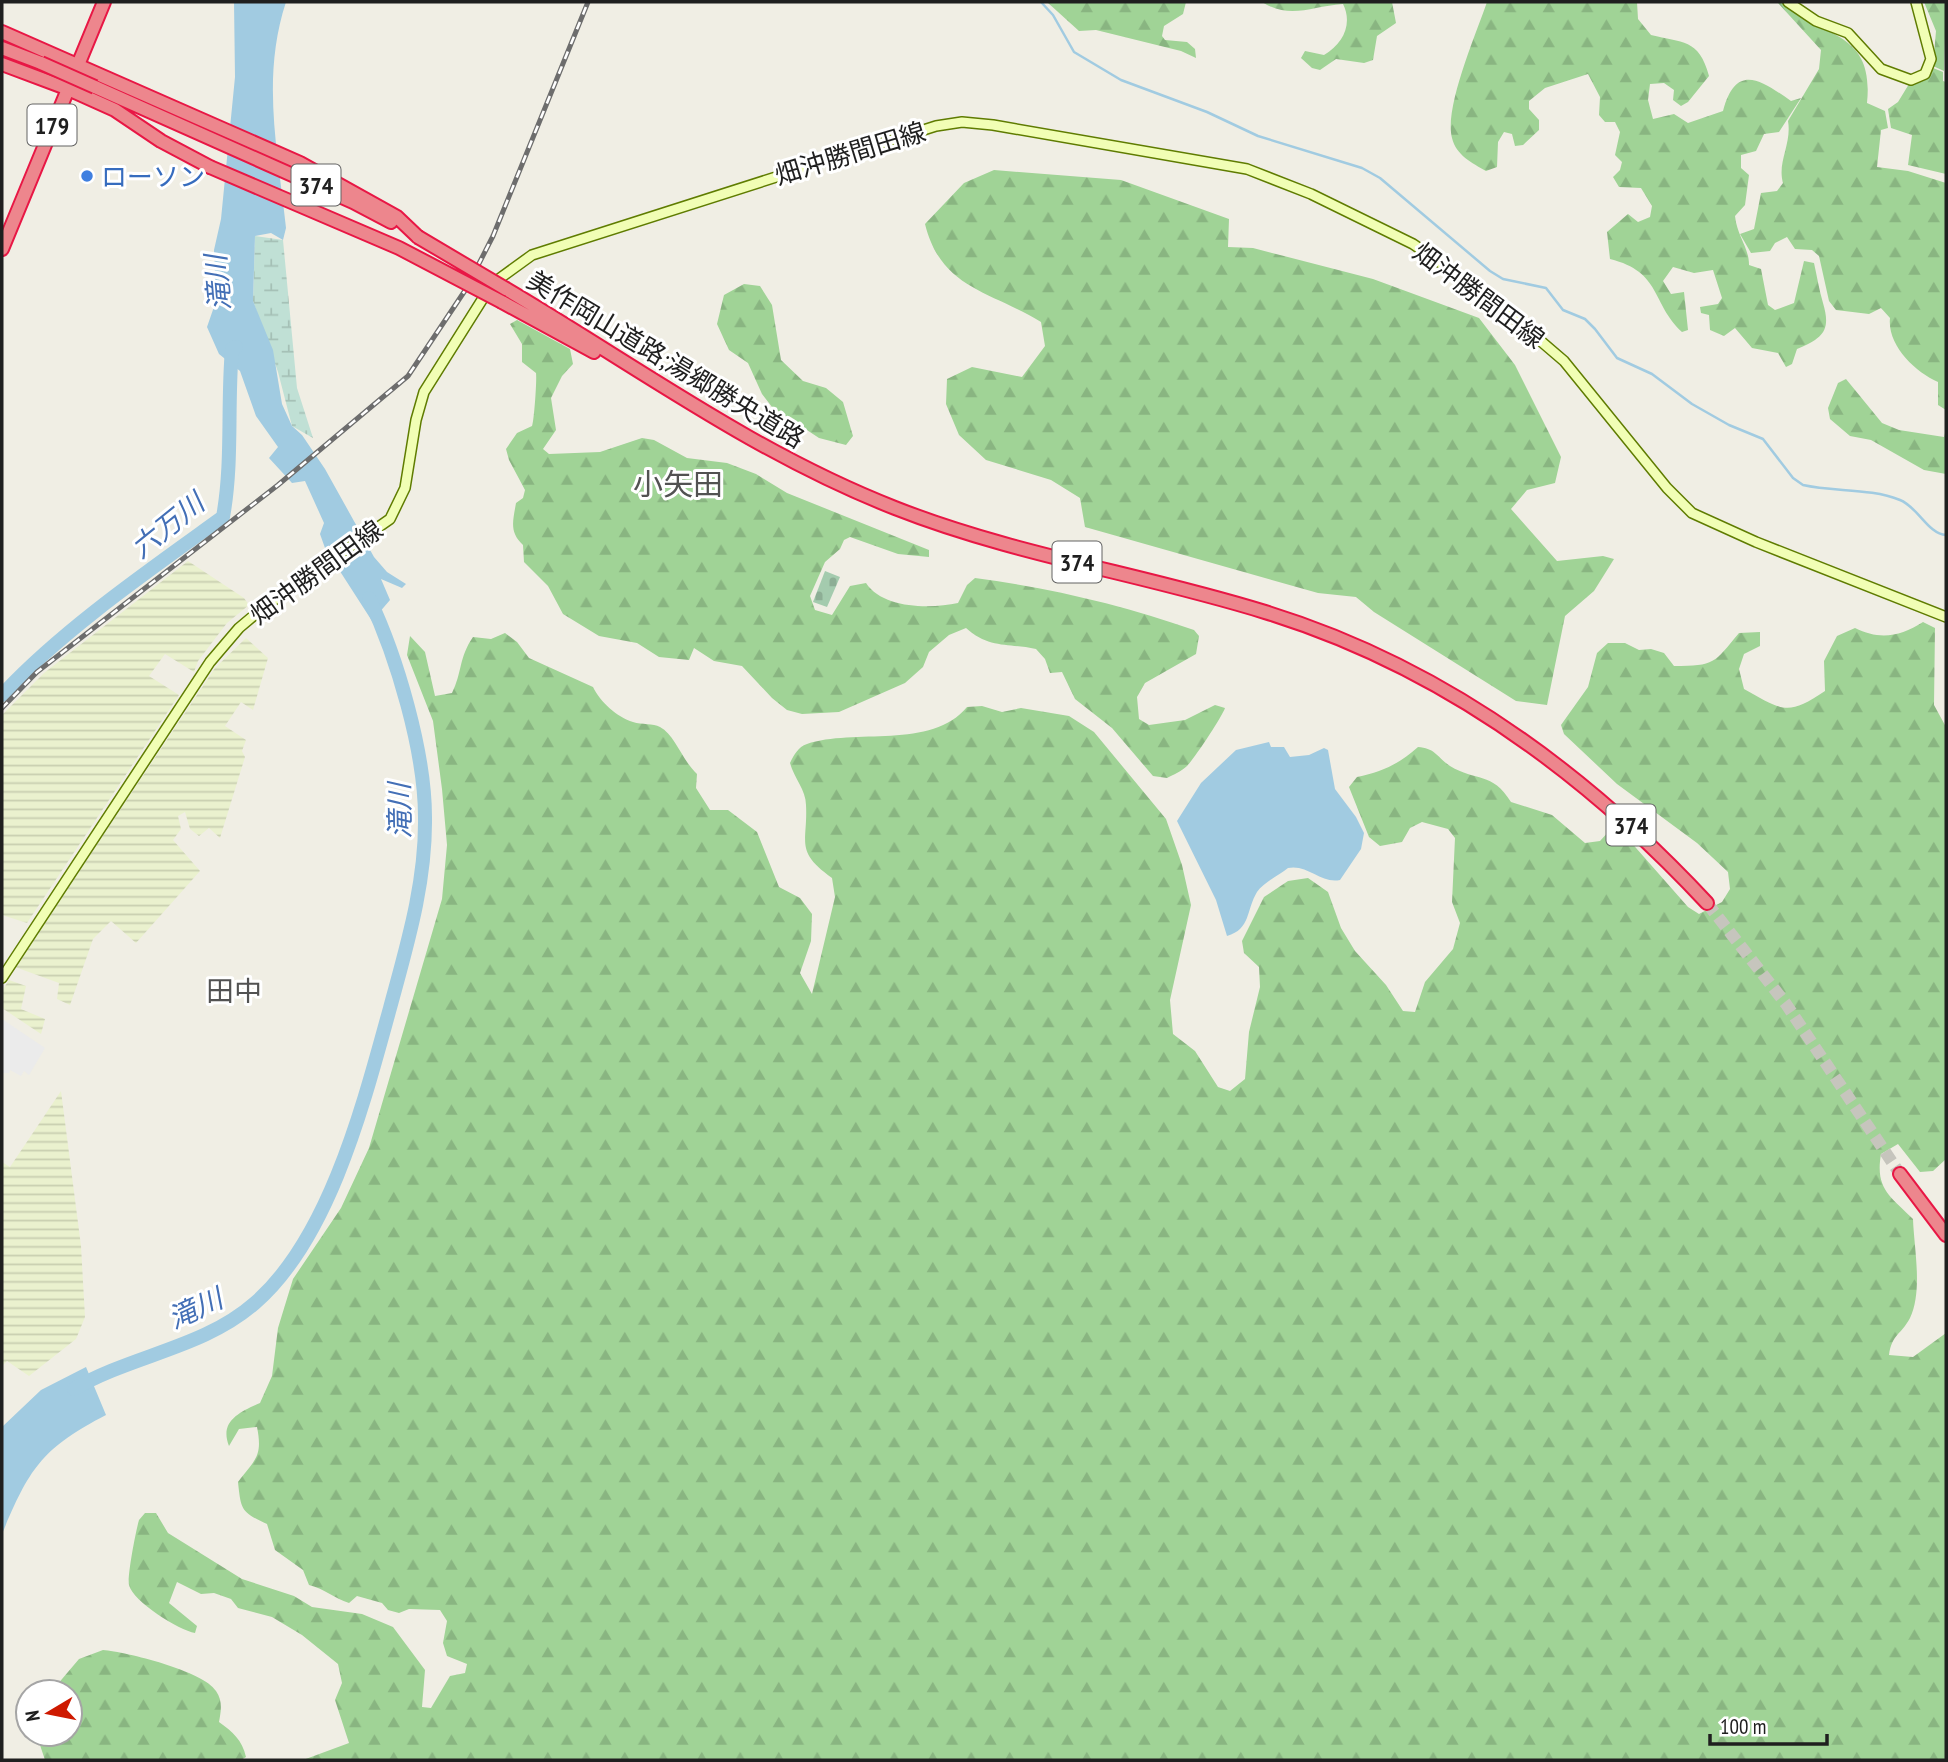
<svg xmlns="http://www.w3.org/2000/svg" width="1948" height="1762" font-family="'PT Sans Narrow','Noto Sans JP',sans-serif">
<defs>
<pattern id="farmland-rules" width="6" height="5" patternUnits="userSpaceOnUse" patternTransform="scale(1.75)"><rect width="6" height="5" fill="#eaf1ce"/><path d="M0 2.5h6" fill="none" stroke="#c8ceb0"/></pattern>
<pattern id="forest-firs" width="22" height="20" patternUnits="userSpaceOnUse" patternTransform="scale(1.75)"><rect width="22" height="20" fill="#a0d396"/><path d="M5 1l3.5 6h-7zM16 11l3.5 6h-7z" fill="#89b581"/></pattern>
<pattern id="wetland-marsh" width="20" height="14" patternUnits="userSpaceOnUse" patternTransform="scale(1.75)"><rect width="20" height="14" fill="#c0e0d5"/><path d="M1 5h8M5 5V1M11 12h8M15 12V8" fill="none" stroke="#a5c0b6"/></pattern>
<pattern id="cemetery-stones" width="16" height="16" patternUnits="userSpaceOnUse" patternTransform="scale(1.75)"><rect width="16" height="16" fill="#a4cbae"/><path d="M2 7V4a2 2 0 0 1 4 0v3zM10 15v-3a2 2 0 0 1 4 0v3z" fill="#8dae95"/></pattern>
</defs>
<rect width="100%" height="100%" fill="#f0eee4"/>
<!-- farmland -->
<path fill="url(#farmland-rules)" d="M188,561L244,598L249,605L227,623L198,661L194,672L165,654L149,676L179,695L27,923L2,915V715L44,673Z
M246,638L268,658L253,710L241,702L225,726L246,740L242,751L245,757L220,838L209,828L199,836L190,829L185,812L178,816L181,829L173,840L200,871L136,943L111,921L93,939L70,1005L57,999L59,983L15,967L215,668Z
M9,980L26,986L21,1009L45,1019L41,1034L2,1008V991Z
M61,1091L81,1246L85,1317L76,1339L29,1376L7,1361L2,1366V1162L10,1167Z"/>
<!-- forest -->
<path fill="url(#forest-firs)" d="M1047,2H1186L1183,14L1164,26L1162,36L1165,40L1187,42L1195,49L1196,58L1181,51L1096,30L1079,31Z
M1262,2H1392L1396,23L1377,36L1373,60L1364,63L1336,59L1320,70L1312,68L1301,58L1305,51L1324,55C1343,44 1353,24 1343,4C1311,6 1291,20 1262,2Z
M1487,2H1637L1638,19L1651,35C1682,43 1699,38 1709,76L1688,102L1681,106L1673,100L1674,90L1664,83L1650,84L1648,100L1653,119L1674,114L1688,123L1723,111C1736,62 1761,80 1791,101L1801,98L1779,132L1764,134L1756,151L1741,155V168L1749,175L1745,205L1735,216C1737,236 1749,247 1749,265L1761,269L1768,305L1775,310L1794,303L1804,261L1814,263C1817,276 1819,290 1823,303C1831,330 1824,338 1797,349L1792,364L1786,367L1778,353L1752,348L1735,328L1724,336L1710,330L1709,315L1701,313L1700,307L1718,304L1722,298L1713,270L1694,273L1673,267L1663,281L1671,294L1684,292L1688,330L1682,332C1651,303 1662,272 1610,259L1607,232L1628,214L1638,222L1650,217L1652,206L1641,188L1619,187L1613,177L1620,170L1622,162L1615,155L1620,132L1615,122H1605L1599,115L1600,97L1588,74L1545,88L1529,101V109L1539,120V130L1523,145L1515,146L1512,134L1504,132L1498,142L1497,167L1486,171C1472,163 1456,155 1452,138C1444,108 1476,34 1487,2Z
M1777,2H1790V7C1830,39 1874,35 1867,103L1885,111L1888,128L1881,130L1877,167L1908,171L1946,183V410L1938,405V382C1915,372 1887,345 1890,318L1881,308L1869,314L1836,310L1829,301L1819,256L1812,250L1795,249L1787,237L1775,243L1770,251L1751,253L1740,234L1754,229L1761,193L1777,191L1783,183C1777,162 1792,144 1788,121L1819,69L1821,50Z
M1924,2H1946L1944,71L1933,66L1936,31Z
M1933,68L1943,72V81L1946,82V174L1908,165L1912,135L1891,128L1888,109L1898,102L1909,84L1921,80Z
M994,170L1121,180L1229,219L1228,247L1253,248L1373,279L1479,318L1515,365L1561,457L1555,483L1527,490L1511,509L1557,561L1603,556L1614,559L1594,591L1565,616L1547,705L1516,701L1374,612L1356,597L1318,593L1085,527L1080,498L1051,480L986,460L959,435L946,404L947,379L972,367L1022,377L1045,346L1041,322C991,291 941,289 925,224L964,183Z
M744,284L760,286L772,305L781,360L803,381L826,388L843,402L853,436L846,445L819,438L772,407L762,394L748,363L729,350L717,324L724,295Z
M517,320L570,349L573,364L562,376L551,398L556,430L543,449L549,454L600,452L642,438L654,440L687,458L727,463L756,474L787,493L929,550V557L898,554L850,537L844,540L840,549L825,562L810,596L815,610L832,615L850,586L866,583C883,609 931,609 958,603L967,585L975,578C1050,588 1123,605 1194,630L1199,636L1196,654L1145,683L1137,697L1139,719L1149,725L1185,720L1215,705L1225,708C1222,717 1194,759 1187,766C1182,771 1173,775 1167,778L1153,776L1112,728L1075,699L1062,672L1050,673L1045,659L1036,649C1009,643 989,649 966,628L949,635L929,652L923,667L905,683L839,712L802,714L787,710L772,698L742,666L714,661L694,648L689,660L659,657L637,643L599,636L563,614L548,586L524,562L523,545C509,532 513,521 516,503L523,498L525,490L509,460L506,449L517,433L532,426C534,422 537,380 536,373L522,362V344L510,324Z
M1846,379L1882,423L1899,430L1944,437L1946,429V474L1924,470L1871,440L1850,436L1830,419L1828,408L1838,383Z
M1923,622L1935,628L1934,705L1946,727V1159L1933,1171L1920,1172L1898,1144L1881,1154C1875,1189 1890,1196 1913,1219C1914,1248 1923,1291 1910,1318C1901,1335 1892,1334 1889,1355L1913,1357L1946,1333V1760H303L349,1743L335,1700L342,1683L338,1664L302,1635L272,1617L238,1608L231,1599L214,1593L201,1594L177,1582L169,1603L197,1626L195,1633C179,1630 133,1602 129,1585C127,1577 136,1530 139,1520L145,1513H156L168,1533L242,1579L294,1596L312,1607L362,1614L393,1627L425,1670L422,1707L431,1708L450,1676L465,1673L467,1664L447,1656L443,1643L447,1621L440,1610L409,1609L399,1613L388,1610L382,1603L357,1596L349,1603C334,1598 325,1589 309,1585L303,1570L275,1550L267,1524C241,1512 241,1510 238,1482C255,1459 263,1457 257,1427L239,1429L229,1446C219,1421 240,1412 260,1403L272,1376L278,1328L293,1279L341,1208L369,1148L442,899L447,845L442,789L433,721L407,655L410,636L425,652L435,696L452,693C462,673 459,657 473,637L491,639L505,633L517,642L529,658L593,687C600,702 617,717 633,722C642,725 653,723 660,727C675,735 682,760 697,774L696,788L710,810H728L757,832L779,887L800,898L812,914L811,941L800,973L812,994L835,897L832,878C794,851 808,843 806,805C806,790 794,778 790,763C794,755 798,747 807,744C853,728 932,750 967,707L982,706L1002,712L1021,708L1069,716L1094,732L1166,819L1182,865L1191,905L1170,1000L1173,1034L1195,1051L1218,1087L1230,1091L1245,1079L1249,1032L1260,987L1259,967L1244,953L1242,941L1264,897L1288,881L1308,878L1328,892L1341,928L1355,951L1386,985L1403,1011L1415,1012L1425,982L1453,949L1460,923L1452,902L1455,838L1448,829L1422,822L1410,828L1402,842L1380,846L1369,837L1349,787L1357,777C1382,772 1399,764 1418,747C1435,748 1437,757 1450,766C1476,782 1492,771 1511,802L1552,815L1585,843L1600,841L1611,829L1629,840L1688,907L1699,914L1722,902L1730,889L1728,872L1697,843L1617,784L1564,734L1561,725L1588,687L1597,653L1608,643H1625L1639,650L1651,649L1664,653L1674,666C1715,666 1714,663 1739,633L1760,632V646L1744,654L1739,669L1744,689C1782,710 1787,717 1825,691L1824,661L1837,636L1855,628C1879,640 1900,637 1923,622Z
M103,1650C126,1652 204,1671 216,1691C223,1701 221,1711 219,1722C233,1732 242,1740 246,1757L241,1760H45L39,1742L40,1734H70V1692H51L79,1659Z"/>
<!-- wetland -->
<path fill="url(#wetland-marsh)" d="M255,236L283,240L297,388L313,438L292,426L278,372L253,301Z"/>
<!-- cemetery -->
<path fill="url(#cemetery-stones)" d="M825,571L840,577L827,607L813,602Z"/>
<!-- parking -->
<path fill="#ebebeb" d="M2,1019L45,1048L29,1075L24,1071L21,1076L10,1070L9,1073H2Z"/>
<!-- water -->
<path fill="#a1cbe1" d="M234,2H286C261,78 278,151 286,228L283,240L271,233L255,236L253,301L273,350L282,404L292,426L302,435L325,469L374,557L387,572L406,584L402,588L381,579L390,600L372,621L325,548L320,534L324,523L305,481L292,483L269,458L278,447L256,416L240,371L219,354L207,327L216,301L214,250L221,219L235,77Z
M1269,742L1271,747H1284L1290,757L1309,755L1324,748L1328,750L1335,789L1356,817L1364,833L1361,849L1340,880C1321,884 1308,864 1288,868C1279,875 1263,883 1257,892C1246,910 1251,929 1227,936L1216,900L1177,821L1201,783L1236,750Z
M86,1367L106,1415C42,1448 29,1469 2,1534V1427L41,1390Z"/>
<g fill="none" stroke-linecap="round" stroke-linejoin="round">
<!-- stream -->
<path stroke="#a1cbe1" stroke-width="2.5" d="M1041,2L1053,15L1074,52L1121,80L1207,112L1258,136L1362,168L1380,178L1490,271L1503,279L1546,288L1563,310L1585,319L1595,329L1617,358L1652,374L1692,404L1729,425L1763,439L1793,478L1803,485C1834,492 1870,488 1900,500C1918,507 1928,534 1946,535"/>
<!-- river -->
<path stroke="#a1cbe1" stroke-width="14" d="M2,695C62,630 151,569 223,517C233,462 227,405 232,349L236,347
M74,1389C132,1355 204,1348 255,1303C330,1238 364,1102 390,1008C407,945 426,883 425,817C425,752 397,657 369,598"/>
<!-- highway-tunnel -->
<path stroke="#c6c5bd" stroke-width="12" stroke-dasharray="12 6" stroke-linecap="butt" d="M1707,903L1786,1004L1900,1174"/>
<defs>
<path id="secondary" d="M1788,2L1816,21L1848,33L1881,69L1911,80L1925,74L1931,59L1916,2
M2,978L210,662L239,628L264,607L390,519L405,488L416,420L424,392L492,284L532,255L936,126L962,122L993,125L1247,169L1311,194L1413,244L1487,295L1564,361L1667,488L1692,513L1756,542L1946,617"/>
<path id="highway" d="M2,32L300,163L397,217L418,237
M2,48L41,63
M2,64L66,88L115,110L161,141L210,167
M95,87L353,202L391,222
M2,249L104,2
M506,289C635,365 754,453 895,508C1014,555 1143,574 1265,612C1438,665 1585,772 1707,903
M502,302L594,352
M1900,1174L1946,1235"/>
</defs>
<!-- secondary casing -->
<use href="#secondary" stroke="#5f7c00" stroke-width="12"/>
<!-- highway casing -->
<use href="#highway" stroke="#e81745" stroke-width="16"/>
<!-- secondary -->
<use href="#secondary" stroke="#f1feb5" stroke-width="9"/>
<!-- highway -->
<use href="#highway" stroke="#ed868d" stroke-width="12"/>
<defs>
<path id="rail" d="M2,708L37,672L278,485L408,376L466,289L493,236L588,2"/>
</defs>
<!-- rail casing -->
<use href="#rail" stroke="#6d6d6d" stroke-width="5"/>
<!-- rail -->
<use href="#rail" stroke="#fff" stroke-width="2.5" stroke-dasharray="8" stroke-linecap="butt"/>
<defs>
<path id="highway-bridge" d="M41,63L95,87
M210,167L399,248L502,302
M418,237L506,289"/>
</defs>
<!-- highway-bridge casing -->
<use href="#highway-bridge" stroke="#e81745" stroke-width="16" stroke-linecap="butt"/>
<!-- highway-bridge -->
<use href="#highway-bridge" stroke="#ed868d" stroke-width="12"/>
</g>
<!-- markers -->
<circle fill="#3f7fe0" stroke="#fff" stroke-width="2.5" cx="87" cy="176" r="7"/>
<g text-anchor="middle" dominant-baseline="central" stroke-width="6" stroke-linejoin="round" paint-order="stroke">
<!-- shield labels -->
<g fill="#fff" stroke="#626262" stroke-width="2">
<rect x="27.5" y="104.5" width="49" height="41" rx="5"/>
<rect x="291.5" y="164.5" width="49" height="41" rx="5"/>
<rect x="1052.5" y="541.5" width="49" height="41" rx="5"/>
<rect x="1606.5" y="804.5" width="49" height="41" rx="5"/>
</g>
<g font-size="24" font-weight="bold" fill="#1f1f1f">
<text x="52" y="125">179</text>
<text x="316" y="185">374</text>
<text x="1077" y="562">374</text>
<text x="1631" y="825">374</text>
</g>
<!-- street labels -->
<g font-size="26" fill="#1f1f1f" stroke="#fff">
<text transform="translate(850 153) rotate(-17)">畑沖勝間田線</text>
<text transform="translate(1479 295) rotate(37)">畑沖勝間田線</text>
<text transform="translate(666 359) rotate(31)">美作岡山道路;湯郷勝央道路</text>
<text transform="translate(316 572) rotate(-36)">畑沖勝間田線</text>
</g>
<!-- shop labels -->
<g font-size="26" fill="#366cbe" stroke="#fff" text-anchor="start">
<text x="101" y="176">ローソン</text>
</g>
<!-- water labels -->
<g font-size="28" font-style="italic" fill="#436fb6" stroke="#fff">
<text transform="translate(217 283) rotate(-95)">滝川</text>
<text transform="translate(167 525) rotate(-39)">六万川</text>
<text transform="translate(399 811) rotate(-91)">滝川</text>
<text transform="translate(195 1308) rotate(-25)">滝川</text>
</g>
<!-- neighbourhood labels -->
<g font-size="28" fill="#525252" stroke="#fff">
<text x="234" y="990">田中</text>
</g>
<!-- quarter labels -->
<g font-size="30" fill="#525252" stroke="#fff">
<text x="678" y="483">小矢田</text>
</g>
</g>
<!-- border -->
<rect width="1948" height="1762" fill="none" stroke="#1f1f1f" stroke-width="7"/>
<!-- north arrow -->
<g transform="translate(49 1713) rotate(260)"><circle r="33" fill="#ffffff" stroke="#a5a5a5" stroke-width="2"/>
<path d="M0-5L12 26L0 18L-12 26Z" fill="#ce1900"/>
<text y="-10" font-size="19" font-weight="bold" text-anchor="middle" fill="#1f1f1f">N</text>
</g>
<!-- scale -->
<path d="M1710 1734v10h117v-10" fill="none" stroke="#1f1f1f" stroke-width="3.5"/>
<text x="1720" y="1734" font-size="21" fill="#1f1f1f" stroke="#ffffff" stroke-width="5" paint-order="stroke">100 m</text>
</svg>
